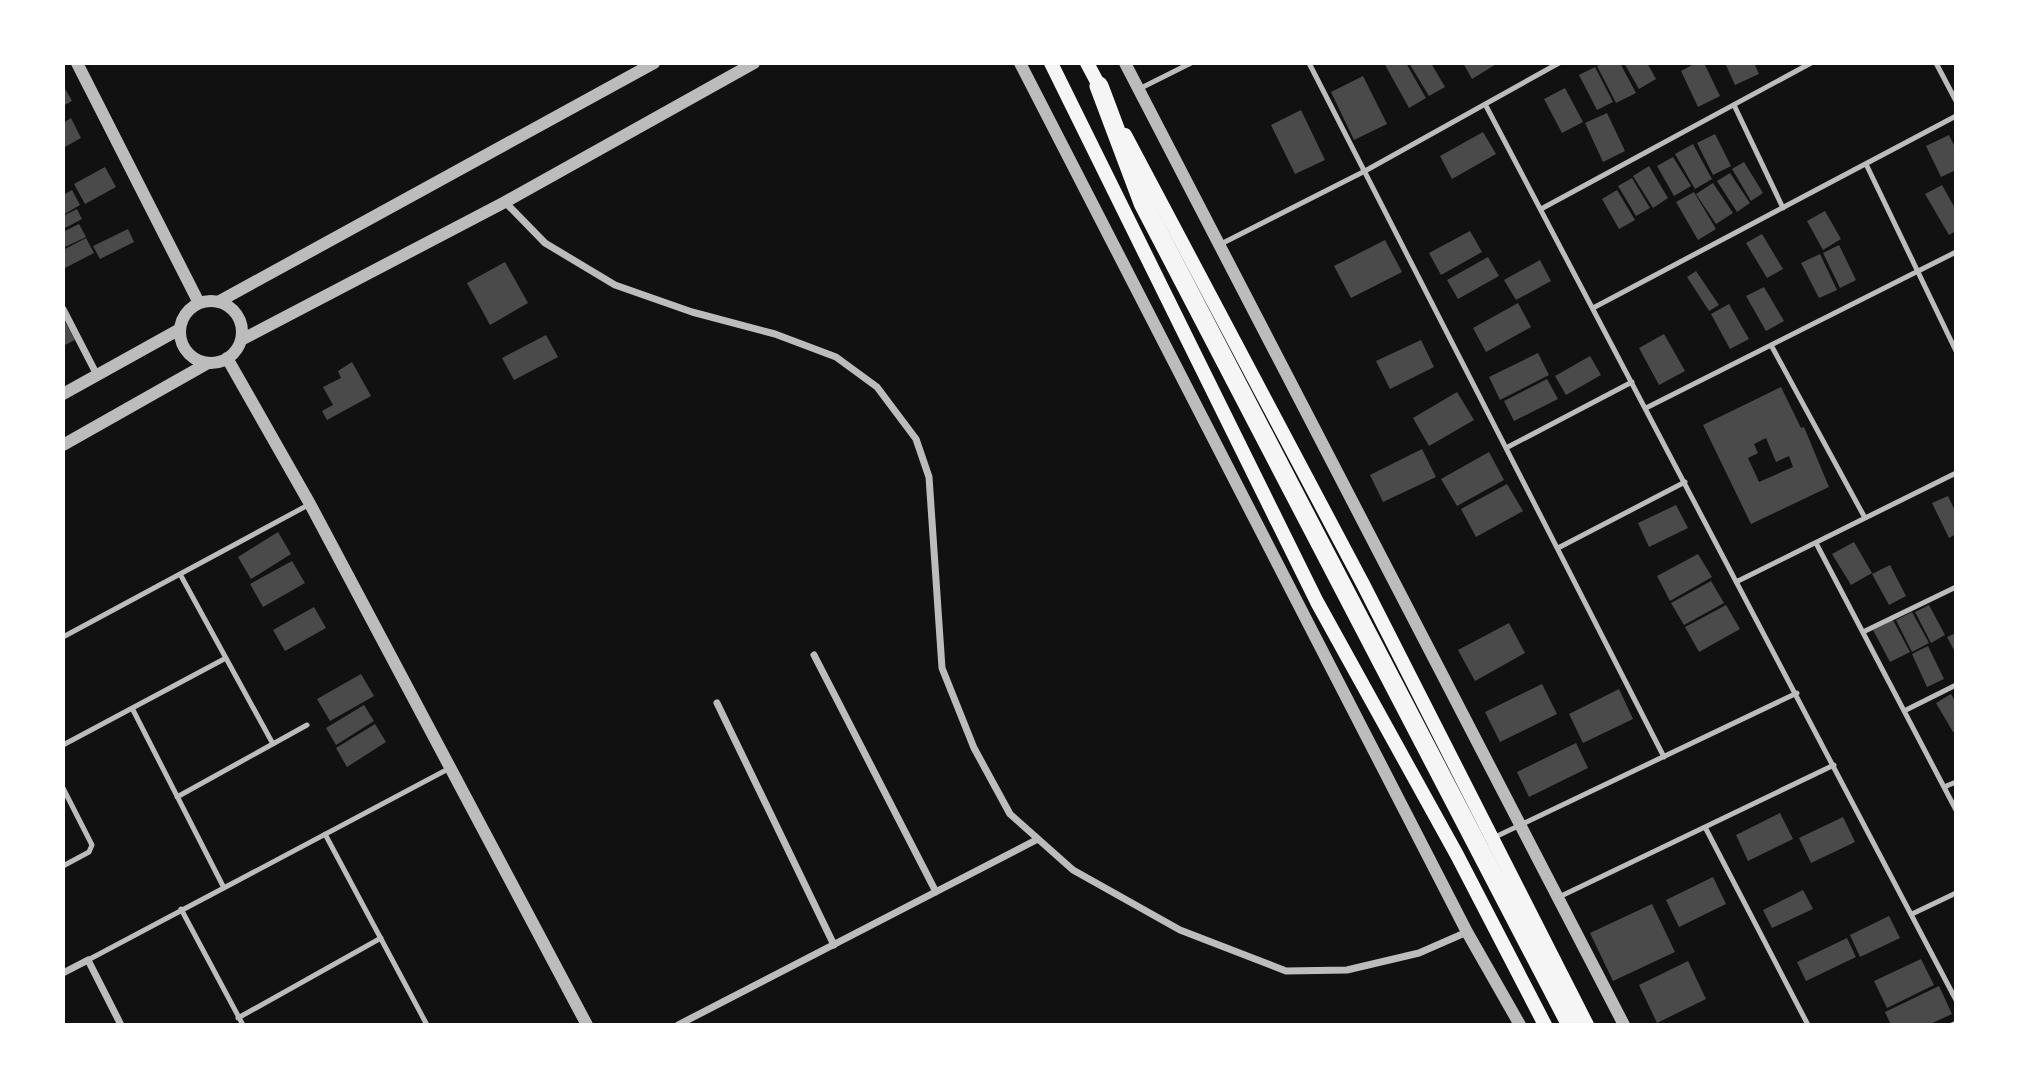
<svg xmlns="http://www.w3.org/2000/svg" width="2019" height="1088" font-family="Mulish,sans-serif">
<rect width="100%" height="100%" fill="#111"/>
<!-- building -->
<path fill="#4a4a4a" fill-rule="evenodd" d="M1384,63H1406L1426,98L1409,108Z
M1409,63H1431L1445,87L1429,96Z
M1463,63H1498L1472,79Z
M1603,63H1620L1636,93L1616,103L1597,66Z
M1624,63H1647L1656,79L1639,89Z
M1696,63H1704L1720,96L1698,107L1681,71Z
M1725,63H1754L1759,74L1735,85Z
M1595,67L1613,102L1597,110L1579,75Z
M1363,76L1387,124L1354,140L1331,92Z
M63,85L72,101L63,106Z
M1565,88L1583,122L1562,133L1544,99Z
M1301,110L1325,160L1295,174L1271,125Z
M1607,113L1625,151L1603,162L1585,123Z
M71,118L81,138L63,148V123Z
M1483,132L1496,154L1452,179L1440,156Z
M1715,134L1731,166L1713,175L1697,143Z
M1949,135L1956,149V170L1941,177L1926,146Z
M1693,144L1712,179L1695,189L1675,154Z
M1673,157L1691,186L1674,196L1657,166Z
M1744,162L1763,193L1751,201L1732,169Z
M1649,166L1668,198L1653,208L1633,176Z
M105,167L116,187L85,204L74,184Z
M1730,173L1750,203L1737,212L1717,181Z
M1632,178L1650,208L1636,216L1618,186Z
M1713,183L1733,213L1716,224L1696,194Z
M1942,185L1956,210V231L1949,235L1925,194Z
M72,190L80,205L63,215V195Z
M1617,190L1635,220L1619,229L1602,199Z
M1694,192L1716,229L1698,240L1676,202Z
M77,209L82,219L63,229V216Z
M1825,211L1841,239L1823,250L1807,221Z
M79,224L86,237L63,248V232Z
M128,229L134,242L100,259L93,246Z
M1470,231L1482,252L1441,275L1429,253Z
M1762,234L1783,269L1767,278L1746,243Z
M86,238L94,253L65,268L63,250Z
M1385,240L1402,272L1351,298L1334,266Z
M1839,245L1856,280L1840,288L1823,253Z
M1820,254L1837,290L1819,298L1801,263Z
M1488,257L1499,276L1458,299L1447,280Z
M1540,260L1551,281L1516,300L1504,280Z
M505,262L528,303L490,325L467,283Z
M1696,271L1719,305L1709,311L1687,277Z
M1764,287L1784,321L1766,331L1746,296Z
M1518,303L1531,327L1486,352L1473,328Z
M1729,304L1749,339L1730,349L1711,314Z
M63,318L75,340L63,346Z
M1664,334L1685,371L1659,385L1639,348Z
M546,335L558,357L514,380L502,358Z
M1421,340L1434,367L1390,389L1376,361Z
M1538,353L1549,375L1500,400L1489,377Z
M1590,356L1601,375L1566,395L1555,376Z
M352,362L371,396L327,420L322,411L333,405L323,387L341,378L338,371Z
M1547,379L1558,399L1514,421L1504,401Z
M1781,387L1801,428L1804,427L1829,487L1751,524L1703,425ZM1766,438L1776,462L1789,456L1793,467L1759,482L1748,458L1758,453L1754,444Z
M1457,392L1474,420L1429,446L1413,418Z
M1422,449L1436,477L1383,502L1370,475Z
M1489,452L1504,480L1457,506L1441,479Z
M1507,484L1523,511L1476,537L1461,509Z
M1948,496L1956,513V534L1949,538L1932,503Z
M1676,505L1688,528L1649,547L1638,523Z
M278,532L291,554L251,579L238,557Z
M1854,542L1872,573L1851,585L1832,554Z
M1698,554L1712,577L1670,601L1657,576Z
M292,561L305,583L263,607L250,584Z
M1890,565L1906,596L1889,605L1872,574Z
M1711,581L1724,603L1684,625L1671,603Z
M1726,605L1740,629L1699,652L1685,627Z
M1929,605L1945,635L1931,643L1915,612Z
M314,607L326,628L285,651L273,630Z
M1912,612L1929,643L1912,652L1896,620Z
M1893,620L1910,652L1890,662L1873,630Z
M1509,623L1525,653L1475,681L1458,650Z
M1956,633V654L1947,637Z
M1928,646L1944,679L1927,687L1912,654Z
M361,674L374,696L330,721L317,699Z
M1542,684L1557,714L1500,742L1485,712Z
M1619,689L1633,719L1583,743L1569,714Z
M1951,694L1956,703V731L1953,732L1936,703Z
M364,705L374,721L336,745L326,728Z
M375,724L386,742L347,767L336,748Z
M1576,743L1588,768L1529,797L1517,772Z
M1780,813L1793,839L1748,861L1736,835Z
M1843,817L1855,842L1811,863L1799,838Z
M1713,877L1726,904L1679,927L1666,900Z
M1803,890L1813,909L1772,928L1763,910Z
M1652,904L1675,952L1613,981L1590,933Z
M1889,916L1900,938L1860,957L1850,935Z
M1847,938L1856,957L1806,981L1797,962Z
M1921,959L1934,985L1887,1008L1874,981Z
M1688,961L1706,999L1657,1023L1639,985Z
M1939,986L1952,1014L1928,1025H1891L1885,1012Z"/>
<g fill="none" stroke-linecap="round" stroke-linejoin="round">
<!-- service -->
<path stroke="#bcbcbc" stroke-width="5" d="M1309,63L1664,757
M1936,63L1956,101
M1139,89L1191,63
M1485,104L1956,1000
M1734,105L1783,208
M1866,164L1956,351
M1541,209L1811,63
M1219,245L1365,171L1559,63
M1593,308L1956,116
M1771,345L1865,518
M1646,408L1956,252
M1506,448L1632,382
M1816,543L1956,810
M1558,548L1685,482
M180,574L273,744
M1738,581L1956,473
M1863,632L1956,587
M63,637L310,504
M132,708L224,888
M1904,711L1956,685
M63,745L226,658
M1944,787L1956,782
M63,788L92,845L89,852L63,866
M177,797L307,725
M1705,827L1808,1025
M325,834L427,1025
M1493,838L1797,693
M1559,897L1834,765
M181,909L243,1025
M1912,914L1956,893
M88,960L450,768
M238,1018L381,938
M1952,1025L1956,1023"/>
<!-- minor -->
<path stroke="#bcbcbc" stroke-width="7" d="M505,202L545,243L615,285L692,312L775,334L836,357L877,387L916,439L929,477L942,668L974,748L1010,814L1073,870L1180,930L1286,971L1347,970L1419,953L1467,932
M63,309L97,375
M814,655L936,892
M717,703L834,945
M63,973L88,960L121,1025
M678,1025L1038,839"/>
<!-- tertiary -->
<path stroke="#bcbcbc" stroke-width="12" d="M77,63L199,303
M1020,63L1467,932L1520,1025
M1125,63L1624,1025
M180 332a31 31 0 1 1 62 0a31 31 0 1 1-62 0Z
M218,302L654,63
M241,340L505,202L754,63
M227,358L310,504L587,1025
M63,394L180,329
M63,445L208,363"/>
<!-- secondary -->
<path stroke="#f5f5f5" stroke-width="14" d="M1051,63L1317,602L1457,855L1545,1025
M1087,63L1103,93
M1125,135L1364,586L1587,1025"/>
<!-- motorway -->
<path stroke="#f5f5f5" stroke-width="19" d="M1099,86L1143,203L1571,1025"/>
</g>
<!-- border -->
<rect width="2019" height="1088" fill="none" stroke="#ffffff" stroke-width="130"/>
</svg>
